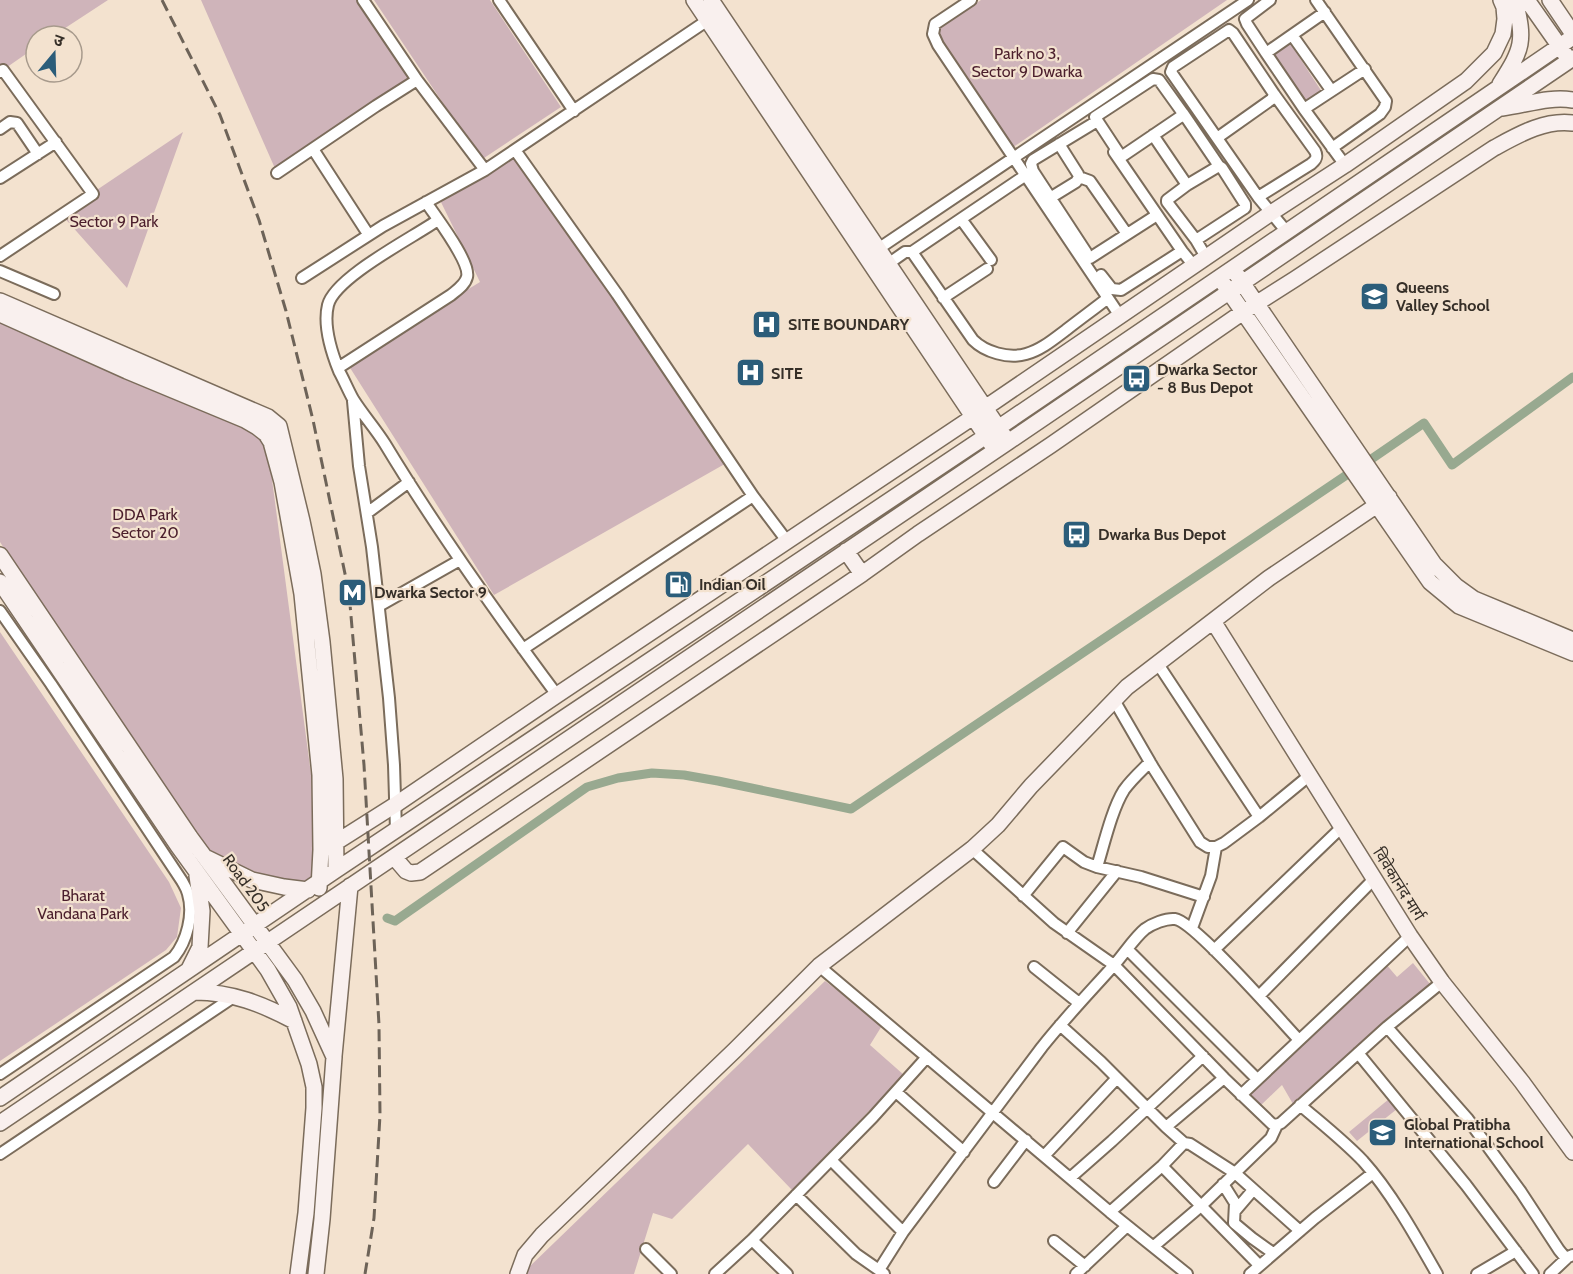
<svg xmlns="http://www.w3.org/2000/svg" width="1573" height="1274" font-family="Cabin,'Noto Sans Devanagari',sans-serif">
<rect width="100%" height="100%" fill="#f3e2cf"/>
<!-- green -->
<path fill="#cfb4ba" d="M0,0H108L53,36H36V47L0,72Z
M201,0H362L417,80L277,173Z
M374,0H490L561,107L481,160Z
M981,0H1227L1012,148L932,33Z
M1290,43L1322,92L1305,103L1273,55Z
M183,132L127,288L61,214Z
M515,150L730,461L494,595L347,363L480,282L438,196Z
M0,315L266,434L321,850L319,883L284,887L204,857L0,542Z
M0,632L169,882L181,908L177,937L166,950L0,1061Z
M1385,963L1397,977L1413,963L1430,984L1293,1104L1282,1085L1260,1106L1249,1096Z
M825,981L883,1024L870,1045L904,1075L792,1190L748,1144L672,1219L653,1213L634,1274H526V1270Z
M1389,1099L1397,1109L1357,1141L1349,1132Z"/>
<g fill="none" stroke-linecap="round" stroke-linejoin="round">
<!-- canal -->
<path stroke="#98a990" stroke-width="9" d="M1370,460L1424,423L1452,465L1573,377
M387,918L395,921L587,787L618,778L652,773L684,775L718,781L851,809L1348,474"/>
<defs>
<path id="street" d="M363,0L417,80L485,170
M499,0L574,111
M971,0L935,24L933,34L938,45L1120,316
M1316,0L1386,101L1385,107L1380,114L1332,148
M1325,12L1266,53L1304,109L1345,165
M1292,35L1331,90
M1266,53L1247,24L1245,19L1270,0
M0,72L3,70L93,194L0,256
M1153,79L1159,80L1182,112L1183,115L1124,155H1120L1095,117Z
M1304,109L1365,69
M1183,113L1219,166
M0,129L10,122L17,123L38,154
M1153,135L1187,185
M1217,138L1272,99L1274,94L1233,33L1229,30L1173,67L1171,72L1258,197L1287,232
M313,149L368,234
M515,150L617,294L753,496L787,541
M1114,152L1182,251L1194,266
M277,173L376,106L417,80
M1079,177L1090,181L1127,234
M0,178L56,142
M1258,197L1311,164C1316,160 1318,157 1315,151L1274,94
M1050,198L1076,182L1079,177L1078,174L1059,144
M961,219L991,260
M438,220C414,237 335,277 328,305C323,325 331,351 339,371C344,380 348,390 353,399C363,415 375,428 385,444C437,530 496,613 557,695
M1196,240L1245,208V204L1222,168L1219,166L1187,185L1167,200V202L1196,240L1206,257
M878,249L1248,0
M912,252L1026,175
M1086,252L1033,171L1031,164L1033,160L1094,123
M1090,258L1157,215
M888,264L905,252H912L973,340C985,352 1008,359 1026,354C1041,350 1054,339 1066,330C1080,319 1094,309 1108,298
M0,271L54,294
M1101,275L1112,289L1121,290L1182,251
M302,278L383,226L485,170L708,20
M943,298L987,269
M338,368L451,295C457,290 465,285 467,277C471,262 435,216 426,202
M353,401L359,466L372,547L389,698L394,765L396,830
M367,513L409,482
M379,606L460,560
M0,611L51,684L182,881C184,885 187,889 188,894C194,914 187,941 174,957L0,1074
M523,649L753,496
M1158,664L1259,817
M1114,700L1154,769L1200,842L1208,847H1216L1224,843L1259,817L1310,775
M972,849L1054,923L1114,965L1224,1078L1272,1124L1277,1125L1281,1123L1387,1027L1442,982
M1097,867C1104,844 1112,809 1124,790C1131,780 1141,771 1150,762
M1023,896L1063,847L1084,862L1097,867L1141,877L1204,897
M1192,928L1211,876L1216,847
M1067,933L1117,871
M1128,950L1257,1079
M1214,950L1342,827
M819,966L1110,1212L1187,1274
M1034,967L1079,1003
M1259,996L1374,879
M1060,1025L1101,1062L1166,1127L1184,1143
M1387,1027L1467,1118L1521,1192L1559,1250L1564,1256L1568,1257L1573,1255
M1358,1053L1466,1185L1533,1274
M896,1092L964,1152
M1241,1095L1410,936
M1300,1105C1321,1123 1344,1141 1363,1161C1391,1192 1416,1237 1437,1274
M1277,1125L1271,1138L1235,1173L1300,1231
M1166,1127L1224,1078
M0,1154L235,996
M1044,1156L1117,1078
M831,1160L903,1232
M1162,1166L1259,1265
M1070,1178L1112,1141L1203,1056
M994,1182L1026,1140
M1223,1184L1235,1203L1234,1223L1252,1238L1273,1253
M796,1195L856,1254L879,1270
M1235,1211L1253,1190
M1110,1212L1162,1166L1184,1143L1190,1144L1235,1173L1201,1206L1154,1246
M752,1240L787,1274
M1054,1241L1085,1266
M646,1249L671,1274
M715,1274L752,1240L873,1117L927,1057
M884,1274L879,1270L903,1232L1042,1047C1065,1018 1090,992 1115,964C1124,954 1135,937 1145,929C1152,924 1166,918 1175,919C1194,921 1281,1021 1299,1040
M1076,1274L1127,1226
M1250,1274L1315,1218L1373,1173
M1477,1274L1516,1251
M1550,1274L1568,1257"/>
<path id="secondary" d="M694,0L992,445
M711,0L1004,436
M1527,0L1565,54
M1550,0L1573,34
M1500,84C1523,48 1525,42 1515,0
M1502,108C1526,105 1549,96 1573,100
M1237,275L1434,564L1456,586L1474,599L1573,640
M1223,283L1430,582L1459,606L1573,653
M0,301L268,417L279,426L302,521L313,574L322,642L335,779L336,870
M0,314L127,371L245,420L257,427L266,434L271,442L282,482L302,594L320,775L321,850L319,888
M985,408L1271,213L1345,165L1466,81L1494,53L1503,34L1505,19L1504,7L1501,0
M846,551L862,574
M0,555L190,837L295,980L313,1011L334,1057L322,1219L316,1274
M0,582L178,846L268,970L289,1007L309,1064L314,1087V1108L306,1213L298,1274
M1213,621L1410,936L1442,982L1522,1082L1573,1152
M321,850L335,843L395,805L557,695L973,417
M394,857L406,871L411,873L420,872L862,574L918,534L1051,445L1243,312L1295,279L1494,148C1518,135 1545,119 1573,123
M207,858L252,880L284,887L308,890
M189,969L200,947L202,911L197,876
M195,992C232,992 262,1004 294,1021
M334,1056L350,886
M0,1098L336,870L998,428L1573,37
M0,1123L1008,442L1573,58
M518,1274L525,1255L542,1235L735,1050L819,966L972,849L998,825L1031,786L1127,687L1269,578L1389,497"/>
</defs>
<!-- street casing -->
<use href="#street" stroke="#7b6c5b" stroke-width="14"/>
<!-- secondary casing -->
<use href="#secondary" stroke="#7b6c5b" stroke-width="18"/>
<!-- street -->
<use href="#street" stroke="#fff" stroke-width="10"/>
<!-- secondary -->
<use href="#secondary" stroke="#f9f0ee" stroke-width="15"/>
<!-- rail -->
<path stroke="#6d6358" stroke-width="3" stroke-dasharray="12 6" stroke-linecap="butt" d="M162,0L220,115L259,220L286,311L313,420L349,593L364,765L379,1025L380,1115L374,1218L365,1274"/>
</g>
<!-- icons -->
<defs>
<symbol id="school-square" viewBox="-11 -11 22 22"><rect x="-9" y="-9" width="18" height="18" rx="4" fill="#2b5d7a" stroke="#f3e2cf"/><path d="M0-5L7-2L0 1L-7-2ZM-4 1L0 2.5L4 1V4Q0 6-4 4Z" fill="#fff"/></symbol>
<symbol id="hospital-square" viewBox="-11 -11 22 22"><rect x="-9" y="-9" width="18" height="18" rx="4" fill="#2b5d7a" stroke="#f3e2cf"/><path d="M-5-5h3v3.5h4V-5h3V5h-3V1.5h-4V5h-3Z" fill="#fff"/></symbol>
<symbol id="bus-square" viewBox="-11 -11 22 22"><rect x="-9" y="-9" width="18" height="18" rx="4" fill="#2b5d7a" stroke="#f3e2cf"/><path d="M-5-6H5V4H4V6H2V4H-2V6H-4V4H-5ZM-3.5-4V0h7V-4ZM-3.5 1.2v1.5H-2V1.2ZM2 1.2v1.5H3.5V1.2Z" fill="#fff"/></symbol>
<symbol id="fuel-square" viewBox="-11 -11 22 22"><rect x="-9" y="-9" width="18" height="18" rx="4" fill="#2b5d7a" stroke="#f3e2cf"/><path d="M-5.5-6h7V0h2V4h1.3V-2.5L3-4.5l.8-.8L6-3V5H2.5V1h-1V6h-7ZM-4.2-4.7v3.2H.2V-4.7Z" fill="#fff"/></symbol>
<symbol id="metro-square" viewBox="-11 -11 22 22"><rect x="-9" y="-9" width="18" height="18" rx="4" fill="#2b5d7a" stroke="#f3e2cf"/><path d="M-5.5 5V-5H-3L0 0L3-5H5.5V5H3V-.5L0 4L-3-.5V5Z" fill="#fff"/></symbol>
</defs>
<g fill-rule="evenodd">
<use href="#school-square" x="1358" y="280" width="33" height="33"/>
<use href="#hospital-square" x="750" y="308" width="33" height="33"/>
<use href="#hospital-square" x="734" y="356" width="33" height="33"/>
<use href="#bus-square" x="1120" y="362" width="33" height="33"/>
<use href="#bus-square" x="1060" y="518" width="33" height="33"/>
<use href="#fuel-square" x="662" y="568" width="33" height="33"/>
<use href="#metro-square" x="336" y="576" width="33" height="33"/>
<use href="#school-square" x="1366" y="1116" width="33" height="33"/>
</g>
<g text-anchor="middle" dominant-baseline="central" stroke-width="4.5" stroke-linejoin="round" paint-order="stroke">
<!-- park labels -->
<g font-size="16" fill="#4b1e2c" stroke="#f3e2cf">
<text x="1027" y="53">Park no 3,<tspan x="1027" dy="18">Sector 9 Dwarka</tspan></text>
<text x="114" y="221">Sector 9 Park</text>
<text x="145" y="514">DDA Park<tspan x="145" dy="18">Sector 20</tspan></text>
<text x="83" y="895">Bharat<tspan x="83" dy="18">Vandana Park</tspan></text>
</g>
<!-- poi labels -->
<g font-size="16" font-weight="bold" fill="#362f28" stroke="#f3e2cf" text-anchor="start">
<text x="1396" y="287">Queens<tspan x="1396" dy="18">Valley School</tspan></text>
<text x="788" y="324">SITE BOUNDARY</text>
<text x="1157" y="369">Dwarka Sector<tspan x="1157" dy="18">- 8 Bus Depot</tspan></text>
<text x="771" y="373">SITE</text>
<text x="1098" y="534">Dwarka Bus Depot</text>
<text x="699" y="584">Indian Oil</text>
<text x="374" y="592">Dwarka Sector 9</text>
<text x="1404" y="1124">Global Pratibha<tspan x="1404" dy="18">International School</tspan></text>
</g>
<!-- street labels -->
<g font-size="16" fill="#362f28" stroke="#f3e2cf">
<text transform="translate(246 883) rotate(54)">Road 205</text>
<text transform="translate(1399 884) rotate(58)">विवेकानंद मार्ग</text>
</g>
</g>
<!-- north arrow -->
<g transform="translate(54 54) rotate(19)"><circle r="28" fill="#f3e2cf" stroke="#a79a8c" stroke-width="1.5"/>
<path d="M0-4.5L10 22L0 15L-10 22Z" fill="#2b5d7a"/>
<text y="-9" font-size="16" font-weight="bold" text-anchor="middle" fill="#362f28">उ</text>
</g>
</svg>
